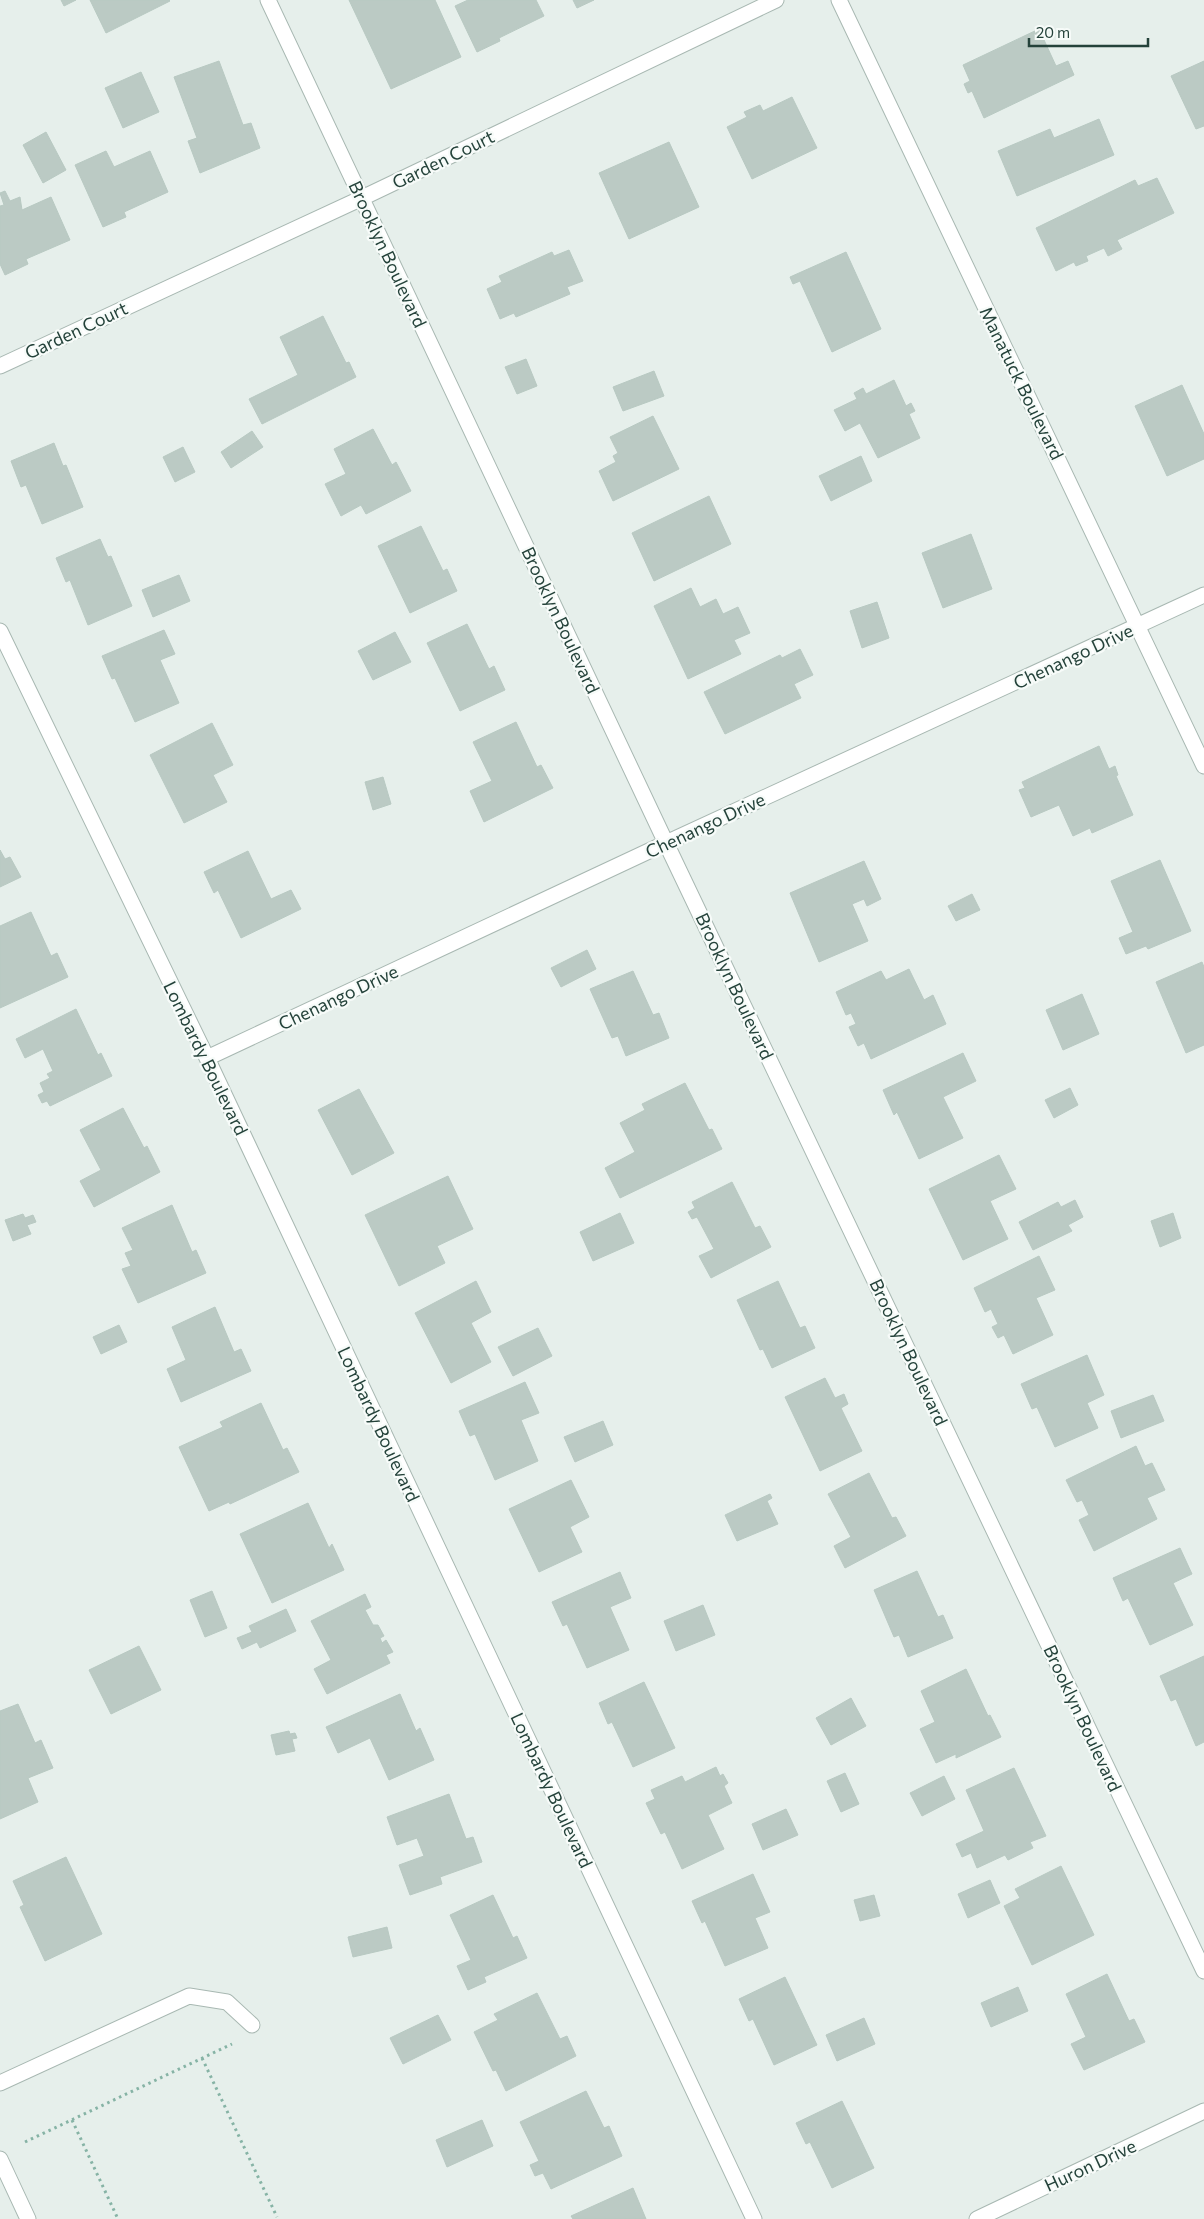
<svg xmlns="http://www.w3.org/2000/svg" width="1204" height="2219" font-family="Commissioner,sans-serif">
<rect width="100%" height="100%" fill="#e6efeb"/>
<!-- building -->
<path fill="#bbcac4" stroke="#b8c9c2" d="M61,0H76L64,6Z
M90,0H169L170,1L106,33Z
M349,0H435L461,57L391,89Z
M468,0H536L544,16L499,38L500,41L477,52L455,6Z
M573,0H594L577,8Z
M1039,29L1056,66L1068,61L1074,75L984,118L972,91L968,93L964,84L970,81L963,65Z
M219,61L243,125L251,123L260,148L200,173L188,141L197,138L174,77Z
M1204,61V126L1196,129L1171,76Z
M141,72L159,112L123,128L105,88Z
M792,97L817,148L752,179L727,127L747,117L744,112L760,105L763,111Z
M1099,119L1114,155L1017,196L998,151L1050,129L1054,138Z
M46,132L66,170L43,183L23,145Z
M669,142L699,207L629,239L599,173Z
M106,151L114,167L150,151L168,192L124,212L126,217L103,227L75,165Z
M1157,178L1174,213L1117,240L1122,249L1108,256L1104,248L1086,256L1088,261L1076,266L1074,262L1056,271L1036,228L1135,180L1138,186Z
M5,191L10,201L20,197L22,210L51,197L70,240L26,259L28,264L5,275L0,264V206L4,205L0,193Z
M569,250L583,281L567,287L570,294L516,317L514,313L500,319L487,289L502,282L499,276L552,252L554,256Z
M846,252L881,329L832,352L800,281L793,284L790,277Z
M323,316L346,363L349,362L356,377L262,424L249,399L298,375L280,337Z
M526,359L537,386L517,394L505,367Z
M654,371L664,396L623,411L613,387Z
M894,380L906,406L911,403L915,411L909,414L920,438L878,458L860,423L845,431L834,410L857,399L854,393L863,388L866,394Z
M1182,385L1204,434V459L1167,476L1135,406Z
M653,416L679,469L613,501L599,471L616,462L613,456L618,453L610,437Z
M373,429L392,465L396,462L411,491L366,514L361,505L341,516L325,484L346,474L334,449Z
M252,431L263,447L231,468L221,452Z
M54,443L63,466L66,465L83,507L42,524L26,485L21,487L11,461Z
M183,447L195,472L175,482L163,457Z
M861,456L872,481L831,501L819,476Z
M709,496L731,544L654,581L632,533Z
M421,526L443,571L447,569L457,591L410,613L378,546Z
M971,534L992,589L943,608L922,553Z
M100,539L108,557L111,556L132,606L88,625L70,580L66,582L56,558Z
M179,575L190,601L153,617L142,590Z
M691,588L700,607L716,599L723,614L738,607L750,633L734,640L741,654L688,679L654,606Z
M877,602L889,638L862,648L850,611Z
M467,624L489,669L494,666L505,690L460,711L427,643Z
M164,630L175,654L160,660L179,703L135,722L115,678L112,679L102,656Z
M395,632L411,662L373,680L358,651Z
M800,649L813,675L794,684L801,698L725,734L704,692L780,655L782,658Z
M516,722L537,767L541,765L553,788L484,822L470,791L492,781L473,742Z
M212,723L233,765L213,775L227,802L184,823L150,755Z
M1099,746L1109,769L1115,766L1118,775L1116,776L1133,815L1092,833L1090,828L1073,836L1059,805L1031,817L1019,790L1025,788L1022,782Z
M383,777L391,804L373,810L365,782Z
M0,850L5,859L10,857L21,877L0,887Z
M248,851L271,899L291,890L301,909L241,938L218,890L214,893L204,872Z
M1160,860L1191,931L1148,949L1146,946L1126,954L1119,938L1133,932L1111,881Z
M864,861L881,899L867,906L864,899L852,904L868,941L819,962L790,893Z
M972,894L980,910L956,921L948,906Z
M31,912L51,956L57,953L68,977L0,1008V926Z
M587,950L596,969L561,987L551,968Z
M1202,962L1204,967V1045L1186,1053L1156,982Z
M909,969L924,1000L933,995L946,1024L871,1059L864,1043L858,1046L849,1027L856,1024L851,1013L846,1015L836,992L881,971L886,980Z
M633,971L653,1015L659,1013L669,1038L626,1056L618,1036L612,1038L590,989Z
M1082,994L1099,1034L1063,1050L1046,1010Z
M76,1009L98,1055L101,1053L112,1076L50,1106L47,1101L42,1103L38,1095L44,1092L40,1083L50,1078L47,1074L53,1071L43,1049L25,1058L16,1039Z
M963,1053L976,1081L943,1097L963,1138L919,1159L897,1112L894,1115L883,1090Z
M685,1083L709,1130L712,1129L722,1149L620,1198L605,1168L635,1152L620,1123L645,1110L642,1104Z
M1070,1088L1078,1105L1054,1118L1045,1100Z
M359,1089L394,1153L352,1175L318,1110Z
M123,1108L144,1148L147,1146L160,1172L94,1207L80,1181L101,1170L80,1130Z
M999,1155L1016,1189L990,1201L1008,1239L963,1260L929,1189Z
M448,1176L473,1229L437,1246L445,1263L399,1286L365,1215Z
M732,1182L755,1228L760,1226L771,1247L711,1278L699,1256L714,1249L697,1217L692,1219L688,1212L695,1208L692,1202Z
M1075,1200L1083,1217L1068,1225L1072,1231L1033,1250L1019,1222L1058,1202L1061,1207Z
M172,1205L192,1252L196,1250L206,1273L138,1303L122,1269L131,1266L125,1253L133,1250L122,1228Z
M620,1213L634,1243L593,1261L580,1232Z
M1173,1213L1181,1238L1160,1247L1151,1221Z
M23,1214L25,1218L33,1215L36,1222L27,1225L31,1234L13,1241L5,1220Z
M1039,1256L1055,1290L1036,1298L1053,1335L1013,1354L1004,1335L998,1338L992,1327L998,1324L991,1309L985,1312L974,1288Z
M476,1281L491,1312L471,1323L491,1362L451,1383L415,1313Z
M778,1281L800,1328L805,1326L815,1348L772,1368L763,1349L760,1350L737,1300Z
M215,1307L234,1352L241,1349L251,1371L181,1402L167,1369L186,1360L172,1327Z
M119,1325L127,1342L101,1354L93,1337Z
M538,1328L552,1356L513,1376L498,1347Z
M1087,1355L1104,1395L1087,1403L1098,1428L1055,1447L1037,1407L1032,1409L1021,1384Z
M825,1378L835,1398L844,1394L848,1404L841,1408L862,1451L820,1471L785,1397Z
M525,1382L539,1413L521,1420L538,1461L495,1480L475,1434L470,1436L459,1411Z
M1153,1395L1164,1421L1121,1438L1111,1411Z
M261,1403L283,1450L287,1448L299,1472L230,1504L229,1502L209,1511L179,1447L223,1427L220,1422Z
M603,1421L613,1445L575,1462L564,1437Z
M1136,1446L1145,1466L1152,1463L1165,1490L1147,1498L1157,1519L1094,1551L1079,1520L1089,1515L1082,1500L1077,1502L1066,1480Z
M869,1473L892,1518L896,1517L906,1536L845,1568L834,1546L851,1537L828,1494Z
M571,1480L589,1517L570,1527L582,1552L539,1572L509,1509Z
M770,1494L772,1498L767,1501L778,1524L737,1541L725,1515Z
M308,1503L329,1548L332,1544L344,1570L272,1603L240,1534Z
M1180,1548L1192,1574L1173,1583L1193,1625L1150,1645L1128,1598L1123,1601L1113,1578Z
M917,1571L938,1617L943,1615L953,1638L908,1657L899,1635L894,1637L874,1590Z
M620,1572L631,1598L610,1607L629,1650L587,1668L567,1624L563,1626L552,1602Z
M212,1591L227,1628L205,1637L190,1600Z
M365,1594L371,1607L365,1610L373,1625H378L384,1636L380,1638L382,1643L386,1640L393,1652L386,1655L390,1663L327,1694L314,1669L331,1660L311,1621Z
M703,1605L715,1635L676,1651L664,1621Z
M286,1609L296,1631L260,1648L257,1642L242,1649L237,1638L252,1632L249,1626Z
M139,1646L161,1690L111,1714L89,1670Z
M1204,1656V1742L1196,1746L1176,1699L1171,1701L1160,1676Z
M966,1669L988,1716L990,1715L1001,1737L956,1758V1754L936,1763L920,1729L935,1722L921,1691Z
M644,1682L675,1748L633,1767L612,1722L608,1724L599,1703Z
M400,1694L416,1731L420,1728L434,1760L389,1780L370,1738L338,1753L326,1727Z
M851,1698L866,1726L831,1745L816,1718Z
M18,1704L35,1743L41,1740L53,1768L28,1778L38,1802L0,1819V1711Z
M289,1731L290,1734L295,1733L297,1738L292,1739L295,1751L276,1755L271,1735Z
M716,1767L720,1776L723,1774L728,1783L724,1786L732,1803L708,1815L724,1849L682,1869L665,1832L661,1834L646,1803L655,1799L651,1790L682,1776L685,1782Z
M1014,1768L1046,1836L1030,1842L1033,1848L1008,1860L1005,1855L977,1868L971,1853L962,1857L956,1844L984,1831L966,1790Z
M845,1773L859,1804L841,1812L827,1781Z
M944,1776L955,1799L922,1816L910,1793Z
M449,1794L466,1839L473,1837L482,1862L440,1877L442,1884L410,1895L399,1865L424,1856L417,1838L397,1845L387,1817Z
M786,1809L798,1835L763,1850L752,1824Z
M66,1857L102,1934L45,1961L20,1907L24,1905L13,1881Z
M1061,1866L1094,1935L1032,1965L1004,1906L1020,1898L1015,1889Z
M753,1874L770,1912L755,1918L768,1948L725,1966L705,1921L702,1923L692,1901Z
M990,1880L1000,1903L968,1918L958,1894Z
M493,1895L513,1938L517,1936L527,1958L484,1977L486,1982L468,1990L457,1966L471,1960L450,1915Z
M874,1895L880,1916L860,1921L854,1900Z
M387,1927L392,1948L353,1957L348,1937Z
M1107,1974L1129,2021L1134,2019L1145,2042L1084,2070L1071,2044L1086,2037L1066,1994Z
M785,1977L817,2045L774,2065L753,2019L749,2021L739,1999Z
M1018,1987L1028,2011L991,2027L981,2003Z
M537,1993L560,2039L567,2036L576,2056L506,2091L496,2070L493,2071L474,2032L498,2020L494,2014Z
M438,2015L451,2040L403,2064L390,2038Z
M864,2018L875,2044L837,2061L826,2035Z
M586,2091L604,2128L609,2126L622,2156L551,2189L543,2173L535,2176L530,2165L539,2161L520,2122Z
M842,2101L874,2168L832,2188L810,2142L806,2144L796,2123Z
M482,2120L493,2146L447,2167L436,2140Z
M633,2188L646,2219H573L571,2216Z"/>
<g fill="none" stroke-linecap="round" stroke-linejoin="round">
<defs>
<path id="minor" d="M268,0L666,843L1204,1971
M839,0L1204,766
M0,366L362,198L776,0
M0,631L207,1058L754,2219
M207,1058L666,843L1204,595
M0,2083L189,1996L227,2002L252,2025
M0,2159L28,2219
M977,2219L1204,2111"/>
</defs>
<!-- minor casing -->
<use href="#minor" stroke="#a8b8b2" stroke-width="17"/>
<!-- path -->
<path stroke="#86b3a5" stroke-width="3" stroke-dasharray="2.5 4" stroke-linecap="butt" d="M202,2058L277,2217
M72,2120L118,2219
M25,2142L232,2044"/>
<!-- minor -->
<use href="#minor" stroke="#fff" stroke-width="15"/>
</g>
<g text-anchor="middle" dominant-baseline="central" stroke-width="4.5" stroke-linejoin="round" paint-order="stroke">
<!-- street labels -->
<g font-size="18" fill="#24423a" stroke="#f7fbf9">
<text transform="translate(443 159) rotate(-26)">Garden Court</text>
<text transform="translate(388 254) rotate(65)">Brooklyn Boulevard</text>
<text transform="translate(76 330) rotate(-25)">Garden Court</text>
<text transform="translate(1022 383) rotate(64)">Manatuck Boulevard</text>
<text transform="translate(561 620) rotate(65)">Brooklyn Boulevard</text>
<text transform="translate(1073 656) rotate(-25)">Chenango Drive</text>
<text transform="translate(705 825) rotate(-25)">Chenango Drive</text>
<text transform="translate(735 986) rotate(65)">Brooklyn Boulevard</text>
<text transform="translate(338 997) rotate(-25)">Chenango Drive</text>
<text transform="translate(206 1058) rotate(64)">Lombardy Boulevard</text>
<text transform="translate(909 1352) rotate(65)">Brooklyn Boulevard</text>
<text transform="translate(379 1424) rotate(65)">Lombardy Boulevard</text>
<text transform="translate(1083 1718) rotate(65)">Brooklyn Boulevard</text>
<text transform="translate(552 1790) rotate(65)">Lombardy Boulevard</text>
<text transform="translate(1090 2165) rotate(-25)">Huron Drive</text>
</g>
</g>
<!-- scale -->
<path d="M1029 38v8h119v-8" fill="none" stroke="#24423a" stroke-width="2.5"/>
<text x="1036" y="38" font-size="15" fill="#24423a" stroke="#f7fbf9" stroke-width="4" paint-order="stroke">20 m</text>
</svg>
